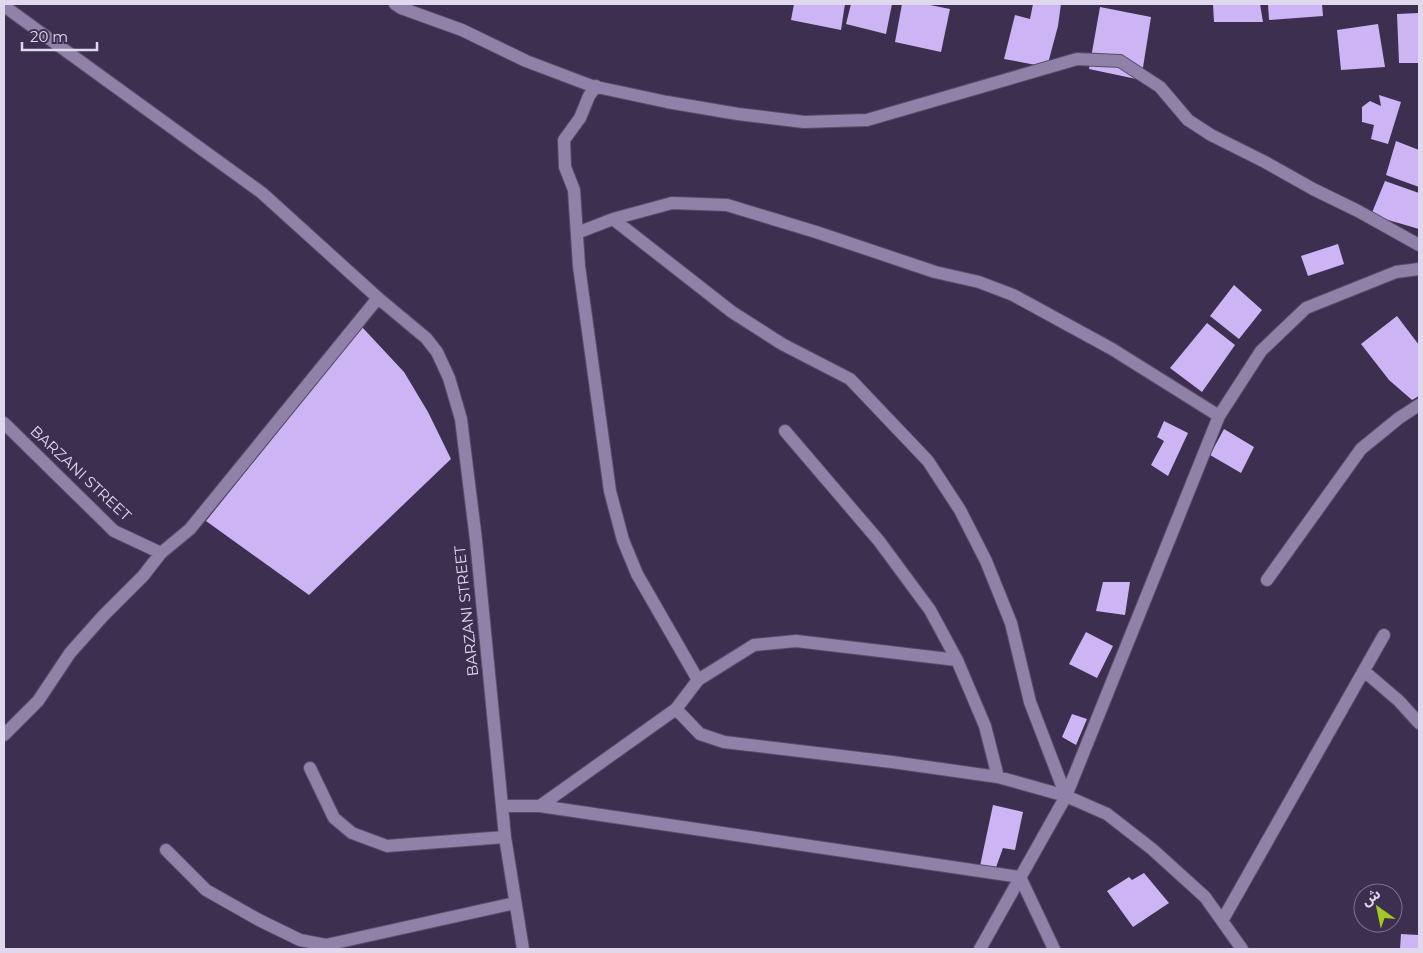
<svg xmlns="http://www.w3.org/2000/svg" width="1423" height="953" font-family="Montserrat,'Noto Sans Arabic',sans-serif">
<rect width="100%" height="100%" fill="#3c2f50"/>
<!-- building -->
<path fill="#cdb4f4" d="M794,4H845L841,30L791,20Z
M851,4H892L886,34L846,24Z
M902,4H925L950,9L941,52L895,42Z
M1033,4H1061L1058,26L1047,67L1004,59L1015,15L1030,19Z
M1213,4H1260L1263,22H1214Z
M1268,4H1322L1323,16L1269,20Z
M1100,7L1151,17L1141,80L1089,69Z
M1419,13V63H1399L1397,14Z
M1378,24L1385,67L1341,70L1337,30Z
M1379,95L1401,102L1388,144L1371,139L1374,125L1362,122V107L1370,101L1381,106Z
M1396,141L1419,150V187L1386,175Z
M1385,181L1419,193V229L1371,215Z
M1338,244L1344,264L1308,276L1301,256Z
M1234,285L1262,310L1239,339L1210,316Z
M1397,316L1419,345V396L1412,400L1389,380L1361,344Z
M1207,323L1235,345L1202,392L1170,368Z
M362,327L404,372L428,412L451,459L309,595L206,521Z
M1164,421L1188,433L1168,476L1151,465L1164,441L1157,437Z
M1224,429L1254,447L1241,473L1210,455Z
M1103,582H1130L1125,615L1096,611Z
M1086,632L1113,646L1097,678L1069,664Z
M1072,714L1087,719L1076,745L1062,737Z
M993,805L1023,812L1015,850L1003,848L995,870L980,866Z
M1144,873L1169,903L1133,927L1107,891L1129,877L1132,880Z
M1401,934L1419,935V949H1400Z"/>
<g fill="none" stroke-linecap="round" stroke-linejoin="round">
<defs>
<path id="minor" d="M395,4L401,8L462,30L526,61L592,86L667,102L738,114L804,122L867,120L1077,59L1120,61L1160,87L1188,120L1211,135L1265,162L1313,189L1358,211L1419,245
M4,6L262,193L378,298L426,338L437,352L449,378L461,419L476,540L505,837L523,949
M596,86L589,96L580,118L564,140L565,167L574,190L579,266L610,491L623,540L637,574L698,680
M613,219L732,312L782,344L850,379L928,461L960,510L986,561L1011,623L1030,702L1066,796
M577,233L613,219L672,203L727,205L816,232L935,272L979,282L1013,295L1112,349L1219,416
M4,423L114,531L161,553L190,529L378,298
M785,431L879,541L930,610L957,660L985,726L998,777
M1267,580L1361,449L1399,418L1419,405
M1364,671L1399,701L1419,723
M676,709L700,734L724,742L892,762L998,777L1066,796L1107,814L1152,849L1205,897L1242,949
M4,735L38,701L70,653L103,616L143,576L161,553
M310,768L334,818L352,833L387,846L505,837
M503,806H540L1020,877L1054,949
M540,806L676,709L698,680L754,645L796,641L957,660
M166,850L206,890L259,920L300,940L326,945L515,903
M1222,921L1384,635
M980,949L1066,796L1219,416L1261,351L1306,308L1396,272L1419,269"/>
</defs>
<!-- minor casing -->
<use href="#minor" stroke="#594d69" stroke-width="14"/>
<!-- minor -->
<use href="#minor" stroke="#9081a8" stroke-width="12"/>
</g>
<g text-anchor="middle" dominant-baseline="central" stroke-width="5" stroke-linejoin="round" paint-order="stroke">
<!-- street labels -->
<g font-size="15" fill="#e0d9ee" stroke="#3c2f50">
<text transform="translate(81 473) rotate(43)">BARZANI STREET</text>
<text transform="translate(466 611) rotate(-96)">BARZANI STREET</text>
</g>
</g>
<!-- border -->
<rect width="1423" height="953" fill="none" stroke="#e0d9ee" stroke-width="10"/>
<!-- north arrow -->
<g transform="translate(1378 908) rotate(327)"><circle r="24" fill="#3c2f50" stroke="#7e738f"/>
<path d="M0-4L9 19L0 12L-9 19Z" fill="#a5c824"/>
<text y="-8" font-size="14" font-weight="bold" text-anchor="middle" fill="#e0d9ee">ش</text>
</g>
<!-- scale -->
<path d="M22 42v8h75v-8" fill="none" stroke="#e0d9ee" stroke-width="2.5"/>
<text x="30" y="42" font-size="15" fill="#e0d9ee" stroke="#3c2f50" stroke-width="4" paint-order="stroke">20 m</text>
</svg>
